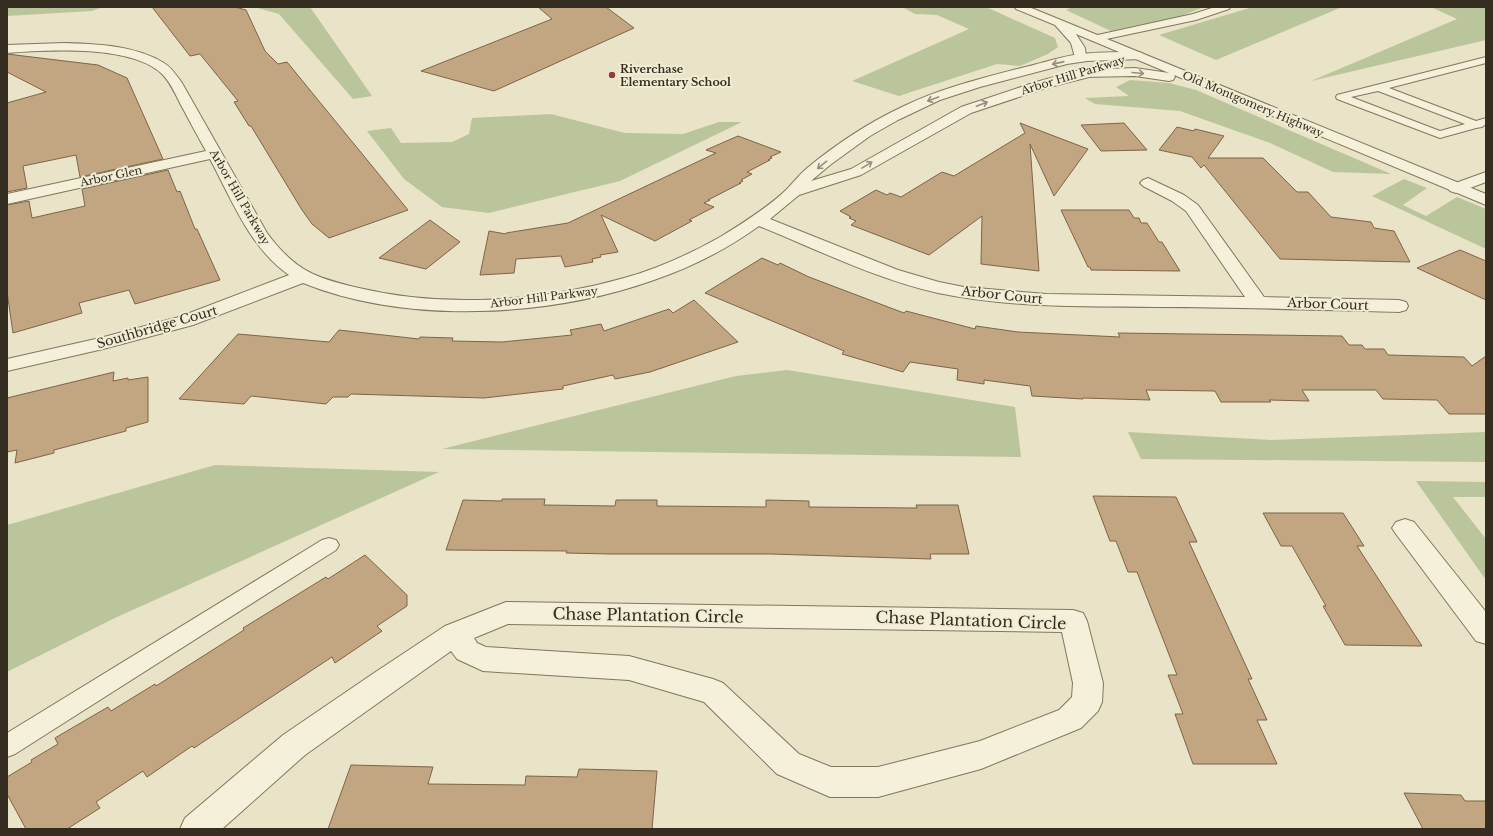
<svg xmlns="http://www.w3.org/2000/svg" width="1493" height="836" font-family="'Libre Baskerville',serif">
<rect width="100%" height="100%" fill="#e9e3c7"/>
<!-- green -->
<path fill="#bbc59c" d="M7,7H103L92,11L7,16Z
M254,7H310L372,96L353,99L279,14Z
M902,7H986L1055,38L1058,47L1048,54L1020,66L997,64L899,96L852,81L969,29L937,15L915,14Z
M1072,7H1204L1181,16L1111,31L1066,10Z
M1253,7H1342L1216,60L1159,35Z
M1431,7H1486V40L1311,81L1457,19Z
M1130,80L1169,83L1196,90L1391,174L1333,172L1270,143L1180,111L1095,104L1085,98L1129,96L1116,87Z
M551,114L625,133L683,134L719,122H742L620,181L489,213L442,207L404,179L367,131L391,128L401,143L452,142L469,134L472,118Z
M1404,179L1427,188L1403,205L1426,216L1457,197L1486,209V249L1372,196Z
M787,370L1015,407L1021,457L442,449L736,376Z
M1128,432L1272,440L1486,432V462L1141,459Z
M215,465L439,472L117,617L7,672V525Z
M1416,481L1486,482V497H1453L1486,539V580Z"/>
<!-- building -->
<path fill="#c2a581" stroke="#7e6547" d="M152,7H235L246,10L265,51L278,64L287,62L408,210L329,238L312,224L302,210L251,126H249L234,102L238,101L200,54L190,56Z
M538,7H606L634,28L494,91L421,71L552,19Z
M7,54L98,65L127,78L163,159L80,177L76,155L23,166L27,188L7,192V103L46,92L7,72Z
M1020,123L1088,149L1054,196L1030,144L1039,271L981,264L982,216L929,255L851,225L856,221L849,218L851,217L840,211L876,190L887,195L890,193L901,197L942,172L954,176L1025,133Z
M1124,123L1147,150L1101,151L1081,125Z
M1177,127L1194,131L1195,129L1224,136L1208,158H1263L1297,192H1308L1331,217L1371,222L1374,228L1394,231L1410,262L1280,259L1204,165L1201,168L1192,157L1159,150Z
M738,136L781,152L770,157L772,158L768,160H770L747,172L752,174L741,180L743,181L739,183H741L708,200H710L704,203L714,207L689,220L692,221L655,241L601,215L618,252L600,255L601,257L592,259L593,262L565,267L561,256L516,259L514,273L480,275L489,231L506,234V233L568,223L716,153L706,150Z
M168,170L177,192L180,191L195,229H197L220,280L135,304L129,290L79,303L82,313L13,333L7,292V205L29,201L32,218L85,206L82,189Z
M1061,210H1129L1134,218H1139L1141,223H1147L1159,242H1162L1180,271L1091,270L1090,267H1088Z
M430,220L460,242L426,269L379,258Z
M1460,250L1486,261V300L1417,268Z
M762,258L778,265L780,263L809,277L904,313L906,311L975,329L976,326L1018,332L1120,337L1118,333L1342,336L1349,345H1362L1365,349H1384L1388,355L1464,357L1472,366L1486,356V414H1449L1437,400L1383,399L1376,390H1302L1309,401L1269,400L1271,402H1221L1215,391L1146,390L1150,400L1083,398V399L1032,396L1030,386L984,380V384L957,380L958,369L910,362L903,372L842,354L844,351L705,293Z
M694,300L738,342L650,372L615,379L613,375L563,386V389L484,398L351,394L348,397H333L326,404L251,396L244,404L179,399L238,334L329,342L339,330L419,339L420,337L453,338L452,341L502,342L572,335L570,330L601,324L604,331L669,309L673,313Z
M114,372L113,381L128,378V380L148,377V422L126,428V431L54,450V453L15,463L17,450L7,452V398Z
M1093,496L1176,497L1197,542H1189L1252,679H1248L1267,720H1257L1277,764H1193L1175,714H1183L1168,675H1177L1137,572H1128L1116,541H1110Z
M502,499H545L544,505L615,506L616,500H657V506L766,507V500L809,501V507L917,508L916,505H958L969,554H930L931,559L771,554H610L566,553L567,551L446,550L463,500L502,501Z
M1263,513H1343L1364,546H1357L1422,646L1345,645L1323,606H1326L1292,546H1281Z
M365,555L407,595V606L377,626L382,631L335,663L332,657L194,748L192,746L147,777L143,771L96,802L100,808L67,829H26L7,794V777L32,762L31,760L58,744L55,738L108,707L111,711L155,684L156,686L244,630L243,628L326,577L328,579Z
M351,765L433,767L428,784L525,785L526,776L577,777L579,769L657,771L652,829H328Z
M1404,793L1461,795L1465,801H1486V829H1423Z"/>
<g fill="none" stroke-linecap="round" stroke-linejoin="round">
<defs>
<path id="service" d="M1486,57V63L1389,88L1476,121L1486,118V124L1482,127L1476,128L1440,138L1337,99L1336,97L1337,95ZM1378,91L1465,124L1440,131L1351,97Z
M329,538L336,540L339,545L336,550L15,754L7,757V733L322,540Z"/>
<path id="minor" d="M1215,7H1230L1229,9L1196,20L1097,41L1093,40L1091,38L1093,36L1193,14Z
M64,43C96,44 135,45 164,63C171,67 177,76 182,83L267,233C278,248 292,263 309,272C324,280 342,284 359,288C442,308 541,302 624,278C657,269 690,254 720,237C743,223 767,208 786,190C793,183 799,175 806,169C835,145 868,123 902,107C941,88 983,78 1025,67C1043,63 1062,56 1081,54C1100,52 1119,52 1138,52L1142,53L1144,56L1142,59L1087,61L1067,64L980,87L940,100L898,120L870,136L830,165L811,181L851,169L961,107L1036,82L1109,62L1113,63L1115,66L1113,69L1089,77L1046,88L971,113L861,175L799,195L770,219L898,270L939,282L964,287L1046,294L1245,297L1186,211L1172,201L1143,186L1140,183L1143,180L1148,178L1184,195L1198,205L1264,297L1399,300L1406,302L1408,306L1406,310L1399,312C1318,310 1237,307 1156,307C1083,306 1010,308 938,293C876,279 818,250 759,226C727,249 692,267 654,280C550,317 407,325 303,283L193,325L103,349L7,371V359L100,338L179,317L289,275C250,248 232,200 210,159L7,204V194L206,151C197,135 189,120 181,105C176,95 171,84 164,76C135,44 47,50 7,53V45Z
M1486,172V182L1462,191L1456,193L1450,191L1448,188L1450,185Z
M1405,519L1414,522L1486,612V644L1476,641L1396,534L1392,528L1396,522Z
M506,602L1073,610L1083,613L1087,621L1103,683L1102,702L1098,711L1081,728L981,769L878,797H830L777,774L704,702L629,680L483,671L457,659L451,651L305,755L222,829H180L185,818L283,735L374,673L445,626ZM508,624L1062,632L1073,683L1072,697L1059,710L980,741L878,767H831L799,754L723,683L713,679L629,656L486,647L477,643L474,638Z"/>
<path id="tertiary" d="M1015,7H1029L1486,194V205L1174,75L1175,77L1173,80L1169,81L1135,76L1081,77L1079,74L1081,71L1085,70L1135,68L1169,73L1076,34L1085,48L1086,58L1084,61H1076L1071,43L1055,25L1016,9Z"/>
</defs>
<!-- service casing -->
<use href="#service" stroke="#82765e" stroke-width="2"/>
<!-- minor casing -->
<use href="#minor" stroke="#82765e" stroke-width="2"/>
<!-- tertiary casing -->
<use href="#tertiary" stroke="#82765e" stroke-width="2"/>
<!-- service -->
<use href="#service" fill="#f4f0d9" fill-rule="evenodd"/>
<!-- minor -->
<use href="#minor" fill="#f4f0d9" fill-rule="evenodd"/>
<!-- tertiary -->
<use href="#tertiary" fill="#f4f0d9" fill-rule="evenodd"/>
</g>
<!-- one-way arrows -->
<defs><path id="oneway-shaft" d="M-6 0H5M1.5-3L5.5 0L1.5 3" fill="none" stroke-width="1.6" stroke-linecap="round" stroke-linejoin="round"/></defs>
<g stroke="#948e7c">
<use href="#oneway-shaft" transform="translate(1058 63) rotate(167)"/>
<use href="#oneway-shaft" transform="translate(1138 73) rotate(5)"/>
<use href="#oneway-shaft" transform="translate(933 99) rotate(160)"/>
<use href="#oneway-shaft" transform="translate(982 104) rotate(-21)"/>
<use href="#oneway-shaft" transform="translate(822 165) rotate(141)"/>
<use href="#oneway-shaft" transform="translate(867 165) rotate(-31)"/>
</g>
<!-- markers -->
<circle fill="#8a4136" stroke="#f1edd5" stroke-width="1.5" cx="612" cy="75" r="4"/>
<g text-anchor="middle" dominant-baseline="central" stroke-width="4" stroke-linejoin="round" paint-order="stroke">
<!-- far-poi labels -->
<g font-size="11" font-weight="bold" fill="#342d20" stroke="#f1edd5" text-anchor="start">
<text x="620" y="69">Riverchase<tspan x="620" dy="13">Elementary School</tspan></text>
</g>
<!-- far-street labels -->
<g font-size="11" fill="#342d20" stroke="#f1edd5">
<text transform="translate(1073 75) rotate(-17)">Arbor Hill Parkway</text>
<text transform="translate(1253 104) rotate(23)">Old Montgomery Highway</text>
<text transform="translate(111 176) rotate(-12)">Arbor Glen</text>
<text transform="translate(240 197) rotate(60)">Arbor Hill Parkway</text>
<text transform="translate(544 297) rotate(-7)">Arbor Hill Parkway</text>
</g>
<!-- street labels -->
<g font-size="13" fill="#342d20" stroke="#f1edd5">
<text transform="translate(1002 295) rotate(6)">Arbor Court</text>
<text transform="translate(1328 304) rotate(2)">Arbor Court</text>
<text transform="translate(157 327) rotate(-16)">Southbridge Court</text>
</g>
<!-- near-street labels -->
<g font-size="16" fill="#342d20" stroke="#f1edd5">
<text transform="translate(648 615) rotate(1)">Chase Plantation Circle</text>
<text transform="translate(971 620) rotate(2)">Chase Plantation Circle</text>
</g>
</g>
<!-- border -->
<rect width="1493" height="836" fill="none" stroke="#342d20" stroke-width="16"/>
</svg>
